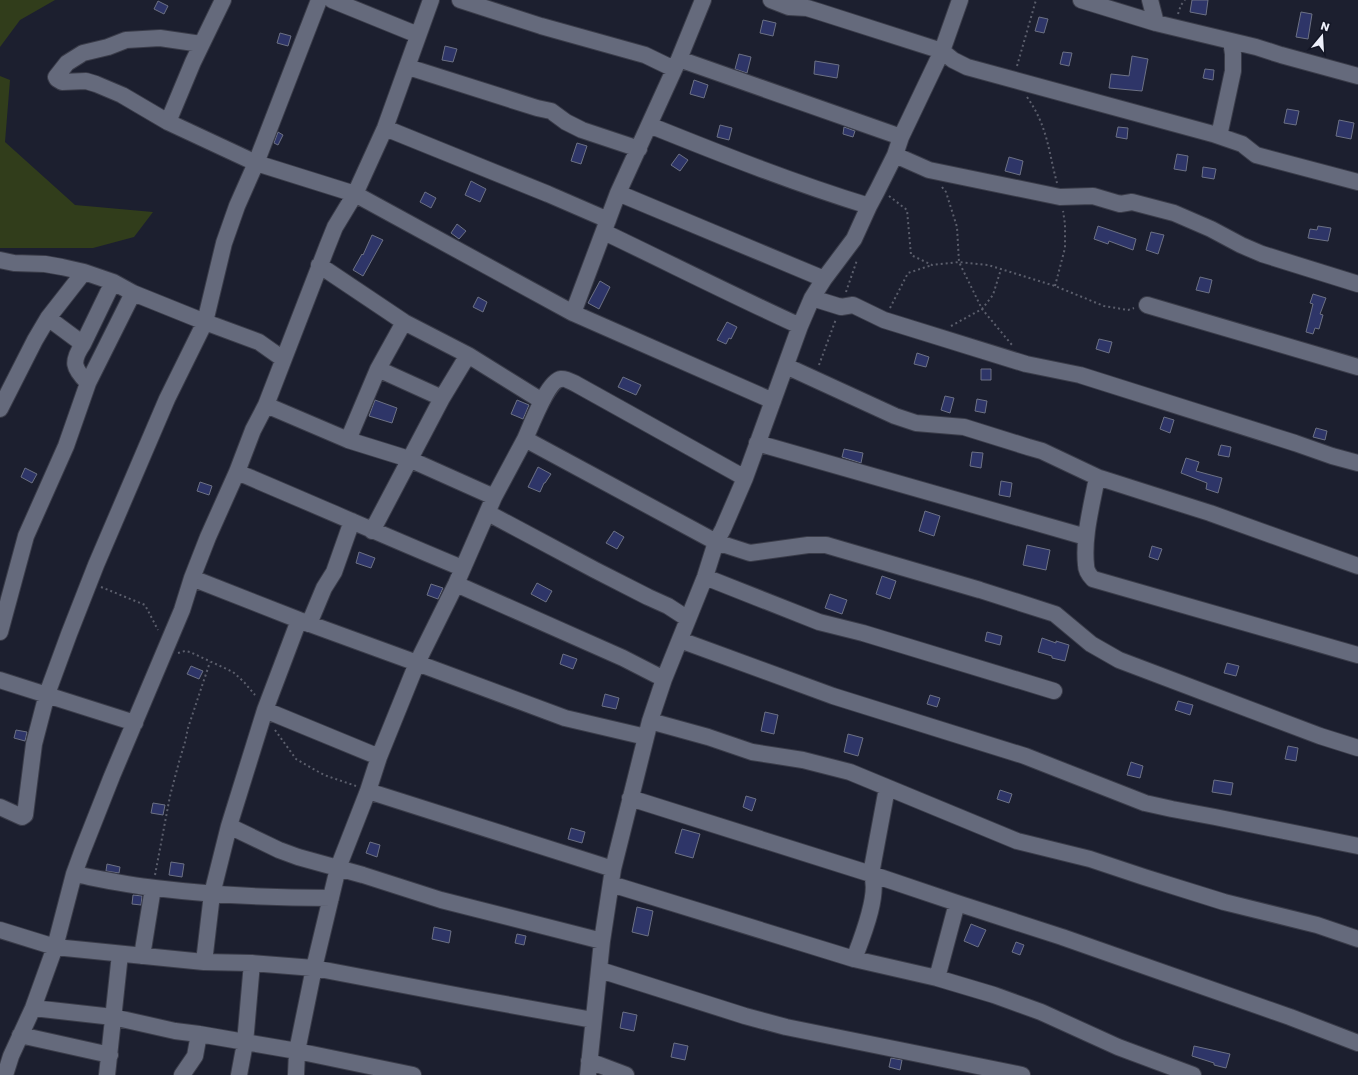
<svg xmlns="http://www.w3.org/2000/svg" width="1358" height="1075" font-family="Poppins,sans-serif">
<rect width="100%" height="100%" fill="#1c1f2f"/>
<!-- green -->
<path fill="#313d1b" d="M0,0H55L20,20L0,47Z
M0,76L10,80L5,142L75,205L153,212L134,237L93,248H0Z"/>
<!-- building -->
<path fill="#2e3568" stroke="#6c7184" d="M1192,0H1208L1206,15L1190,12Z
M158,1L168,6L164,14L154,9Z
M1301,12L1312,14L1308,39L1296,37Z
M1039,17L1048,19L1044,33L1035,31Z
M763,20L776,23L773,36L760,33Z
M280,33L291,36L288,46L277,43Z
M445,46L457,49L453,62L442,60Z
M1063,52L1072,53L1069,66L1060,64Z
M739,54L751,57L747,73L735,69Z
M1132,56L1148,59L1142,91L1109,88L1111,74L1129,76Z
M815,61L839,65L837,78L814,74Z
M1205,69L1214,70L1213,80L1203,78Z
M694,80L708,85L704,98L690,94Z
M1287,109L1299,111L1296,125L1284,123Z
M1339,120L1354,123L1351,139L1336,136Z
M720,125L732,128L729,140L717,137Z
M844,127L855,131L853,137L843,134Z
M1118,127L1128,128L1127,139L1116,137Z
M278,132L283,135L278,145L274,143Z
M577,143L587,146L581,164L571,161Z
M679,154L688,160L680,171L671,165Z
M1177,154L1188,156L1186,171L1174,169Z
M1009,157L1023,161L1020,175L1005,171Z
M1203,167L1216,169L1214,179L1202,177Z
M471,181L486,189L480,202L465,195Z
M425,192L436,198L431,208L420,202Z
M457,224L466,231L459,239L451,233Z
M1098,226L1136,239L1133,250L1109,241L1108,244L1094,239Z
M1318,226L1331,228L1328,241L1308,238L1310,229L1317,230Z
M1151,232L1164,235L1158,254L1146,250Z
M372,235L383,240L363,276L353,270L362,254L363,255Z
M1200,277L1212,280L1209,293L1196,290Z
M600,281L610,287L599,309L588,303Z
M1313,294L1326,298L1320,314L1323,315L1319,329L1315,328L1313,334L1306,332L1313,304L1310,303Z
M478,297L487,302L483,312L473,307Z
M727,322L737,327L731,339L729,338L726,344L717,340Z
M1099,339L1112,342L1109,353L1096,349Z
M917,353L929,357L926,367L914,364Z
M981,369H991V380H981Z
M623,377L641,385L636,395L618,387Z
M945,396L954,398L950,413L941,410Z
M977,399L987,401L985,413L975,411Z
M375,400L397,408L392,423L369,416Z
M517,400L529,405L523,419L511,414Z
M1164,417L1174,420L1170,433L1160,429Z
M1316,428L1327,431L1325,440L1313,437Z
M1221,445L1231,447L1229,457L1218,455Z
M844,449L863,453L861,463L842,457Z
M972,452L983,453L981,468L970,466Z
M1186,458L1199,462L1196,471L1222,478L1218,493L1206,489L1207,483L1181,473Z
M538,467L551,474L545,483H544L540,492L528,487Z
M25,468L37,474L32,483L21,477Z
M1001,481L1012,483L1010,497L999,495Z
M200,482L212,486L209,495L197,491Z
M925,511L940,516L934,536L919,531Z
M614,531L624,537L617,549L606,543Z
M1027,545L1050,550L1046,570L1023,565Z
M1152,546L1162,549L1158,560L1149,557Z
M359,552L375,558L371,568L356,563Z
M882,576L896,581L890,599L876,594Z
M537,583L552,591L546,602L531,594Z
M431,584L443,588L438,599L427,595Z
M830,594L847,600L842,614L825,608Z
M987,632L1002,636L1000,645L985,641Z
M1042,638L1056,643V641L1069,645L1065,661L1052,658V656L1038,652Z
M563,654L577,659L573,669L560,664Z
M1227,663L1239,666L1236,676L1224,673Z
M191,666L203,671L199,679L187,674Z
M605,694L619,698L616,709L602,706Z
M930,695L940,698L937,707L927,704Z
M1178,701L1193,705L1190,715L1175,710Z
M765,712L778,715L774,734L761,731Z
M16,730L27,732L25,741L14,738Z
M848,734L863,738L858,756L844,752Z
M1288,746L1298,748L1296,761L1285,759Z
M1131,762L1143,766L1140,778L1127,775Z
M1214,780L1233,783L1231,795L1212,792Z
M1000,790L1012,794L1009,803L997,799Z
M746,796L756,799L752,811L743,807Z
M153,803L165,805L163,815L151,813Z
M571,828L585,832L582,843L568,839Z
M682,829L700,834L693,858L675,853Z
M370,842L380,845L377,857L366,853Z
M171,862L184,864L182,877L169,875Z
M107,864L120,867L119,873L106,871Z
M133,895L142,896L141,905L132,904Z
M637,907L653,911L648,936L632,932Z
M971,924L986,930L978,947L964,941Z
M434,927L451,931L449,943L432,939Z
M517,934L526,936L524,945L515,943Z
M1016,942L1024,945L1020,955L1012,952Z
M623,1012L637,1015L634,1031L620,1028Z
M674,1043L688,1046L685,1060L671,1057Z
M1194,1046L1230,1054L1226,1068L1214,1065V1063L1192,1056Z
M891,1058L902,1060L900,1070L889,1067Z"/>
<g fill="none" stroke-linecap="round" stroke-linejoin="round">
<defs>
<path id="minor" d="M332,0L418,35
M460,0L541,26L645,55L674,69
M771,0L789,7L807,8L820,12L942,51L953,60L967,67L1213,134L1242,144L1256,155L1358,182
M1081,0L1156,23L1256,47L1281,55L1358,76
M1150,0L1156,23
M201,44L160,38L126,40L108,47L83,53L67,63L56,77L57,79L62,82L86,81L96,84L122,95L168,122L256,163L355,194L573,313L773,401
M679,59L901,137
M408,67L537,108L551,111L566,122L582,130L639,149
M168,122L193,62L223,0
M649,125C721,154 794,183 869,206
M385,128L548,194L608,220
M1219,136L1233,71V54L1231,41
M895,155L929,170L1060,197L1093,196L1120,204L1132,202L1174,213L1211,229L1241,245L1262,254L1358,284
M618,193L824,279
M604,232C669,263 734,296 800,326
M0,260L14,263L45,264L62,267L84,272L113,282L133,293L205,322L259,342L283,359
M319,265L404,322L468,355L542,401
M812,298L841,307L853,305L884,320L1026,364L1080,375L1295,443L1332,456L1358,463
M1147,305L1358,367
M573,313L618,193L679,59L703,0
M48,318L83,344
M786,366L895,416L916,423L964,427L1028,447L1042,451L1097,477L1210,513L1358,566
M378,369L442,398
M88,383C73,368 71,362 83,344L113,282
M266,405L348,440L409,459L494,497
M0,409L35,340L48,318L84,272
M525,439C530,428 548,380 561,379C565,378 572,382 576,384L745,478
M348,440L378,369L404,322
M757,443L1086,537
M237,472C313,504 387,537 462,568
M1097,477C1092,505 1083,536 1086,565C1086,571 1089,575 1093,579L1358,655
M488,513L595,570L648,597L668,606L688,619
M372,531L442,398L468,355
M705,577L819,622L863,633L1054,691
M192,578L299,620L417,663L565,718L646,737
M456,584L623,658L664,679
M309,624L324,588L334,572L352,521
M0,632L26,536L66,446L88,383L133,293
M680,640L833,696L1025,756L1145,803L1172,809L1215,817L1358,846
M0,680L135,723
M265,710L379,757
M650,721L708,737L752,752L803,760L850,772L1017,841L1090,859L1144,877L1224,902L1317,925L1358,939
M630,798L871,874L957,903L1062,937L1290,1017L1358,1043
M0,807L22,817L25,815L34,744L47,694L69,634L96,565L167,399L205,322L224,243L237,206L256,163L319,0
M229,826L279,850L298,857L363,875L441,900L602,941
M613,869L368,791L379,757L417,663L456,584L494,497L525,439L716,542L750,553L808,545H826L980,590L1055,614L1091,644L1119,660L1320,736L1358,748
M74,874C100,879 127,885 155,888C213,895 272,898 331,898
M611,884L854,959L937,978L994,995L1041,1012L1118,1047L1193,1075
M0,930L55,947L204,962L252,963L314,968L466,997L593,1020
M142,956L153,888
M854,959C861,940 881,892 871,874L887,788
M204,962L212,894L229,826L265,710L299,620
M600,970L745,1016L786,1027L1022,1075
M937,978L957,903
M33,1008L113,1017L175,1031L199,1034L297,1051L413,1075
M20,1035L110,1055
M589,1061L626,1075
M5,1075L11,1056L33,1008L55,947L74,874L82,852L112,776L182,610L192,578L208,537L237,472L253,430L266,405L327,247L335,227L355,194L385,128L431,0
M107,1075L120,954
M182,1075L195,1056L199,1034
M239,1075L245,1043L252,963
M296,1075L297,1051L314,968L338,868L368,791
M588,1075L602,941L613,869L650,721L664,679L705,577L716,542L723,529L745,478L800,326L812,298L824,279L854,239L869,206L877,191L895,155L901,137L942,51L960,0"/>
</defs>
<!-- minor casing -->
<use href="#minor" stroke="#3a3c49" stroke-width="18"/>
<!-- path -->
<path stroke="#5b5e6c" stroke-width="2" stroke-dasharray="2 3" stroke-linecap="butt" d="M1178,14L1181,5L1185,0
M1017,66L1036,0
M1027,97C1048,127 1048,150 1057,183
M942,187L946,192L957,227L959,262L982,309L1012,345
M889,196L907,210L911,255L932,265L959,262L988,265L1055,286L1104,306L1128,310L1134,308
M1055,286L1065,248V224L1063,211
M846,292L857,260
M890,308L908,273L932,265
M951,326L982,309L993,295L1001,269
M819,365L836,319
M101,587L145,605L158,630
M178,653L185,651L190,652L233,672L244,682L255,695
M275,730L296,759L324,775L356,786
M155,875L170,796L179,762L185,742L188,728L210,662"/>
<!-- minor -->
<use href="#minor" stroke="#656a7c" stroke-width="16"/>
</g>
<!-- north arrow -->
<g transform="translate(1322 36) rotate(18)" stroke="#131625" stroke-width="3" paint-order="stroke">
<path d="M0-3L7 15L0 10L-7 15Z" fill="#edeffa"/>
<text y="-6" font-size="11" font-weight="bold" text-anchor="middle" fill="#edeffa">N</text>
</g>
</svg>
